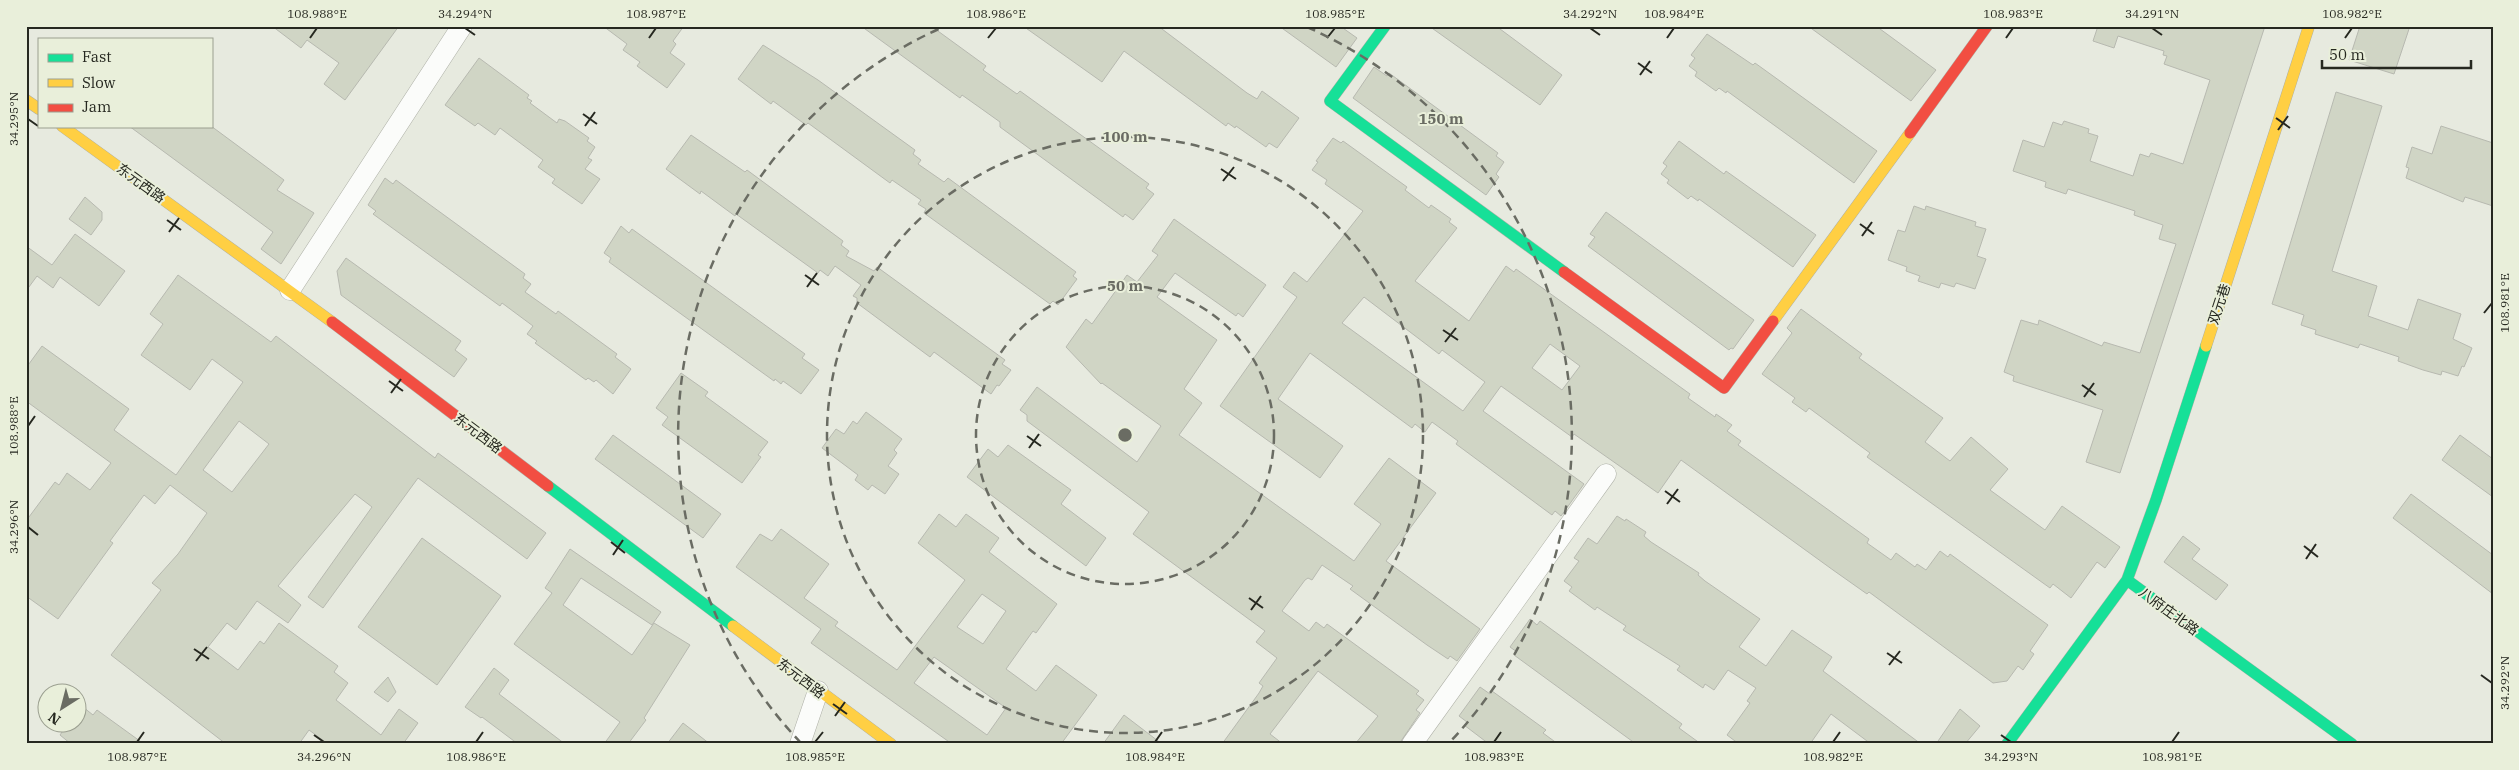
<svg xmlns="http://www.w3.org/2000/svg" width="2519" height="770" font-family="'IBM Plex Serif','Noto Sans SC',serif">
<rect width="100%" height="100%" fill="#e7eadf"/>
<!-- building -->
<path fill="#d0d5c5" stroke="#b7b9b0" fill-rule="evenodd" d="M272,26H399L345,100L324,84L339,63L307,40L301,48Z
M603,26H684L673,41L676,44L670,53L685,64L667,88L637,66L640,62L623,50L627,44Z
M861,26H931L986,66L983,70L1017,94L1020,91L1149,184L1146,188L1154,194L1133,220L1125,214L1123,217L1000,127V122L979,107L962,95L960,98Z
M1023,26H1158L1247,93L1257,99L1262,91L1299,118L1277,148L1269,143L1266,147L1236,126L1235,128L1228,123L1226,126L1124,51L1102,82Z
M1279,26H1340L1357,38L1336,67Z
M1429,26H1496L1562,75L1540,105Z
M1808,26H1876L1936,70L1911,101Z
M2098,26H2265L2120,473L2086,462L2103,410L2013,381L2014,376L2004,372L2021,320L2038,325L2039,320L2102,346L2104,342L2140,353L2176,244L2159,239L2163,225L2134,215L2135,211L2068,189L2066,194L2045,187L2046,182L2013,171L2023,140L2044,147L2053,122L2062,125L2064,121L2089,129L2088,133L2098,136L2090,161L2133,176L2140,154L2149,157L2151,153L2183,164L2210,80L2164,64L2167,56L2163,55L2164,51L2118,36L2114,48L2093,41Z
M2360,26H2410L2394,74L2349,60Z
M1707,34L1753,65L1755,63L1877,151L1854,183L1727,91L1726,93L1719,88L1716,91L1695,76L1697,72L1689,66L1695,58L1691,55Z
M763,45L818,80L915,150L913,154L921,160L918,164L944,182L948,178L1076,272L1073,276L1077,279L1058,305L1053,301L1050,304L924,213L926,209L918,204L921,200L892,180L890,183L808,123L806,125L773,101L771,104L738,79Z
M479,58L529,95L527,98L532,101L530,103L557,123L559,119L565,121L589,138L587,141L595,147L588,158L592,160L585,169L600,179L582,204L552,183L555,179L538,167L543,160L500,128L495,135L478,123L475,126L445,105Z
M1374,67L1387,76L1389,73L1498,153L1496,156L1504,162L1496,174L1499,177L1486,195L1353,98Z
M2336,92L2382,106L2332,271L2377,286L2368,316L2408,330L2418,299L2461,314L2453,339L2472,348L2464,367L2462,366L2458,376L2442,371L2441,375L2423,370L2398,361L2399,357L2360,344L2358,348L2315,334L2316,330L2301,325L2304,315L2272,304Z
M129,126H211L284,180L277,190L314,213L281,264L261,249L273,232Z
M2441,126L2493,143V206L2465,197L2463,202L2406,178L2409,168L2406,167L2412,147L2432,154Z
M691,135L745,172L747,170L843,241L841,245L849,251L846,256L874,271L877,267L1005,360L1002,364L1011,370L999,386L997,385L991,394L934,352L930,357L857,303V298L853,296L861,285L835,266L828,276L820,270L818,273L736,214L735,216L701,191L700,194L666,169Z
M1333,138L1341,143L1343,141L1407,187L1405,190L1429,208L1431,205L1451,219L1449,222L1457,228L1415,281L1469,321L1506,266L1514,272L1516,269L1690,394L1688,398L1715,417L1716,414L1732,425L1727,431L1741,441L1738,445L1869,539L1867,543L1891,560L1896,553L1915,567L1917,564L1926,570L1940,551L1948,557L1950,554L2048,625L2030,651L2034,654L2023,670L2018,666L2007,681L1993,683L1869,592L1867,594L1833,570L1681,460L1658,493L1574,434L1572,437L1501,386L1483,411L1584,484L1561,516L1555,511L1552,515L1456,444L1458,441L1432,422L1425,432L1415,424L1412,428L1310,353L1278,399L1343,446L1320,478L1220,406L1297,297L1283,287L1294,272L1307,282L1363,211L1325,184L1327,180L1312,170L1318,162L1316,161ZM1364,297L1439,354L1442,350L1485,382L1463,411L1342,323ZM1550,344L1580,366L1562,390L1532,368Z
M1679,141L1724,174L1726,171L1816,235L1793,267L1699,199L1698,201L1691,196L1688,199L1667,183L1669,180L1661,174L1667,166L1663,163Z
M385,178L393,184L396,180L525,274L523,278L531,284L525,292L556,314L558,311L617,354L615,357L631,369L613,394L596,380L594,382L588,378L586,380L535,343L537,341L527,334L533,326L502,303L500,306L373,214L376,211L368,205Z
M85,197L102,212V220L91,235L69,219Z
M1914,206L1925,210L1926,206L1976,222L1975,226L1986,229L1977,256L1986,259L1975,289L1956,283L1954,287L1941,283L1939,288L1918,281L1920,276L1906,271L1907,267L1888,260L1898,230L1905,232Z
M1606,212L1754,320L1733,349L1731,348L1729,350L1588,246L1595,237L1590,234Z
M1174,219L1266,285L1243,317L1238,313L1236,316L1175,273L1157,297L1217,340L1184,389L1202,403L1179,435L1354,561L1381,524L1354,504L1389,458L1436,493L1386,561L1480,629L1457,661L1450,656L1448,659L1427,645L1350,589L1353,586L1322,565L1312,580L1308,578L1305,580L1282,611L1309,631L1316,622L1324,628L1327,624L1419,691L1416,694L1424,700L1416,710L1420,713L1399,744H1355L1378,716L1318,671L1270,734L1283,744H1222L1259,693L1263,686L1259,683L1277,658L1256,642L1265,631L1133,534L1149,512L1027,421V415L1020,410L1037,387L1137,462L1161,426L1102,383L1101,384L1066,347L1086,319L1092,324L1127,275L1137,282L1158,255L1152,251Z
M621,226L629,233L632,229L805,354L802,358L819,370L801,394L783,381L781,384L775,379L774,381L609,262L611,258L604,253Z
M75,234L125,271L99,306L60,277L53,288L37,276L26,291V246L52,265Z
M346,258L461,341L455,350L467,359L454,377L341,295L337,271Z
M178,275L271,342L276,336L435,458L438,453L546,533L527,559L418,478L323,608L308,597L372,507L355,494L278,586L301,605L288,623L257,601L236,630L227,623L208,647L238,670L260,641L264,644L279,623L338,666L334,672L348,683L336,700L381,735L399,709L418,723L403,744H328L309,730L299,744H226L111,655L161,590L152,583L178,554L207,513L170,485L155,504L144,495L110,541L113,543L58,619L26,596V521L55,482L59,485L67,473L90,490L111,463L26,401V368L42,346L129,409L114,430L176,475L243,382L212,359L190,390L141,355L163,324L150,314ZM239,421L269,444L232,492L203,470Z
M1801,309L1862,354L1859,358L1943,418L1925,442L1950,461L1971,437L2008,469L1990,490L2045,530L2062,506L2120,547L2105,568L2097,562L2071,598L2053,584L2050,588L1867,457L1870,453L1809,408L1806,412L1792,402L1795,398L1762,374L1792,333L1787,328Z
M681,373L708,392L705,396L768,442L758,455L761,457L742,483L662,425L668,417L656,408Z
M866,412L902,439L894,450L897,453L888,466L899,474L885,494L872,485L868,490L855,480L858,475L822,448L836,429L844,434L853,421L857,424Z
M613,435L721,514L703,538L595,459Z
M2460,435L2493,459V497L2442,460Z
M1008,445L1071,490L1061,504L1106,538L1086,566L967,477L988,449L998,457Z
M2411,494L2493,555V594L2393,518Z
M939,514L956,527L966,514L999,538L989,552L1057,604L1036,633L1033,631L1006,669L1036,691L1056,665L1097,695L1061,744H952L811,643L821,629L736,567L760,534L772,541L781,529L829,564L804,598L838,622L835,626L897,670L965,580L918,543ZM982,594L1006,611L983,644L957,627ZM934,657L1006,708L987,735L914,683Z
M1617,516L1625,521L1626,519L1646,532L1644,536L1651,542L1699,573L1698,575L1705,581L1760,619L1739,647L1766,666L1792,630L1832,657L1823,671L1921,744H1871L1831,714L1810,744H1739L1727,735L1750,703L1747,701L1756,688L1728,670L1714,690L1705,684L1703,688L1677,670L1680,666L1623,630L1626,626L1597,607L1595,610L1569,591L1572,587L1564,581L1579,561L1574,558L1588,538L1597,544Z
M2183,536L2200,549L2192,559L2228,585L2216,600L2164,562Z
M422,538L501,596L437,685L358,627Z
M570,549L661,612L652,625L581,578L563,605L632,655L654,623L690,645L644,718L646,720L628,744H604L620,722L514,644L552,593L545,588Z
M1530,619L1537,625L1540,621L1682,724L1679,728L1701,744H1636L1514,655L1517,652L1510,647Z
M494,668L509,680L499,694L565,744H518L482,717L481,718L465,707Z
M388,677L396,692L388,702L374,692Z
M1480,687L1490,694L1492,691L1539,725L1546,730L1543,733L1558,744H1489L1464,725L1467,722L1459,716Z
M78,703L93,715L97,710L144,744H71L60,735L69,722H78Z
M1960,709L1980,726L1965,744H1936Z
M1124,715L1141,728L1162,744H1103Z
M683,723L710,744H667Z"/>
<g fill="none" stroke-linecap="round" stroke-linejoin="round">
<defs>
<path id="street" d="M290,290L462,26
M800,744L818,691
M1412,744L1606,474"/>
<path id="fast" d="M1385,26L1330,101L1564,272
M548,486L733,626
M2127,580L2352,744
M2007,744L2127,580L2156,500L2206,346"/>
<path id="slow" d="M26,100L39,109
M62,126L332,322
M1773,321L1910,133
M2206,346L2309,26
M733,626L891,744"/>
<path id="jam" d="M1910,133L1987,26
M1564,272L1724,388L1773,321
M332,322L548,486"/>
</defs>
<!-- street casing -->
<use href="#street" stroke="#aeb0a7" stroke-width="21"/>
<!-- fast casing -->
<use href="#fast" stroke="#aeb0a7" stroke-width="12"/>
<!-- slow casing -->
<use href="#slow" stroke="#aeb0a7" stroke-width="12"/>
<!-- jam casing -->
<use href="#jam" stroke="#aeb0a7" stroke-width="12"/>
<!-- street -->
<use href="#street" stroke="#fbfcfa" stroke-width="20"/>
<!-- fast -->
<use href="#fast" stroke="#16e098" stroke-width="11"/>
<!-- slow -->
<use href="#slow" stroke="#ffcf43" stroke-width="11"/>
<!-- jam -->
<use href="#jam" stroke="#f24e42" stroke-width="11"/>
</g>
<!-- ticks -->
<path fill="none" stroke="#262820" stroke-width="2" d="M465,28L475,35M1590,28L1600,35M2152,28L2162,35M310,38L317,28M649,38L656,28M988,38L996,28M1327,38L1335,28M1667,38L1674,28M2006,38L2013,28M2345,38L2352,28M1638,63L1652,73M1640,75L1650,61M583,114L597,124M2276,118L2290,128M28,119L38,126M585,126L595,112M2278,130L2288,116M1221,169L1236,179M1223,181L1234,167M167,220L181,230M1860,224L1874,234M169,232L179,218M1862,236L1872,222M805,275L819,285M807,287L817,273M2484,313L2492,303M1443,330L1458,340M1445,342L1456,328M389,381L403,391M2082,385L2096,395M391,393L401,379M2084,397L2094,383M28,426L35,416M1027,436L1041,446M1029,448L1039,434M1665,491L1680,502M1667,504L1678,489M28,527L38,535M611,542L625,553M2304,546L2318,557M613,555L623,540M2306,559L2316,544M1249,598L1263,608M1251,610L1261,596M194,649L209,659M1887,653L1902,663M196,661L207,647M1889,665L1900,651M2481,675L2492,683M833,704L847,714M835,716L845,702M314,735L324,742M2001,735L2011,742M137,742L144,732M476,742L483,732M815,742L823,732M1155,742L1162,732M1494,742L1501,732M1833,742L1840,732M2172,742L2179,732"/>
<!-- distance rings -->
<g fill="none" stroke="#6a6c63" stroke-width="2.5" stroke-dasharray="9 6">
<circle cx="1125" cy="435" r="149"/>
<circle cx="1125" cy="435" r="298"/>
<path d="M801 743A447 447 0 0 1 943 27M1307 27A447 447 0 0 1 1449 743"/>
</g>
<g text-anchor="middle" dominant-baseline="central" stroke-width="4" stroke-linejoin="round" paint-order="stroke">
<!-- street labels -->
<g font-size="14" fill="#262820" stroke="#e9efda">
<text transform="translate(141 183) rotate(36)">东元西路</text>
<text transform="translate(2219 304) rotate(-72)">双元巷</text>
<text transform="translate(478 433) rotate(37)">东元西路</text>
<text transform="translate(2169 611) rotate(36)">八府庄北路</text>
<text transform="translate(801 678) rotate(37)">东元西路</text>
</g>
</g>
<circle cx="1125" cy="435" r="8" fill="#6a6c63" stroke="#e9efda" stroke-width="2.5"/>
<g font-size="15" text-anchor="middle" font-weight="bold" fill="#6a6c63" stroke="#e9efda" stroke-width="4" stroke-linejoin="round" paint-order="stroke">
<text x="1441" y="124">150 m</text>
<text x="1125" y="142">100 m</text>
<text x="1125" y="291">50 m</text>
</g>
<!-- border -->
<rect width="2519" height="770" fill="none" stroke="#e9efda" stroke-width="55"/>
<!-- legend -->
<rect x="38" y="38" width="175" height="90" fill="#e9efda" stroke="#9b9f90"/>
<rect x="48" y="54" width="25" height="8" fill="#16e098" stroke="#9b9f90"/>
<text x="82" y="62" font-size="15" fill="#262820">Fast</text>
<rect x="48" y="79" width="25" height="8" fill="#ffcf43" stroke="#9b9f90"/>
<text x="82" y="88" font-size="15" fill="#262820">Slow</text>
<rect x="48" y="104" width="25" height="8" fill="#f24e42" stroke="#9b9f90"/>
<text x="82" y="112" font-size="15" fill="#262820">Jam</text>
<!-- north arrow -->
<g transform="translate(62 708) rotate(216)"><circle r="24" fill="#e9efda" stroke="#9b9f90"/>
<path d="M0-4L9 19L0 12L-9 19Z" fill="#6a6c63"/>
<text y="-8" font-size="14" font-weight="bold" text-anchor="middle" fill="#262820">N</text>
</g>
<!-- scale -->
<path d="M2322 60v8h149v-8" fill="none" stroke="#262820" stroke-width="2.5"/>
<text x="2329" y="60" font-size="15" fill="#262820" stroke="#e9efda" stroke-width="4" paint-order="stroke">50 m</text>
<rect x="28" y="28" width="2464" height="714" fill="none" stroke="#262820" stroke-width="2"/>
<g font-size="12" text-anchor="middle" fill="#262820">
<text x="317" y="18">108.988°E</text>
<text x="465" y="18">34.294°N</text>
<text x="656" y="18">108.987°E</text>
<text x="996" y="18">108.986°E</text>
<text x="1335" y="18">108.985°E</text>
<text x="1590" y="18">34.292°N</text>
<text x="1674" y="18">108.984°E</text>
<text x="2013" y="18">108.983°E</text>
<text x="2152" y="18">34.291°N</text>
<text x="2352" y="18">108.982°E</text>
<text transform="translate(14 119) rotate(-90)" y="4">34.295°N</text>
<text transform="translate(2505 303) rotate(-90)" y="4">108.981°E</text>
<text transform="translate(14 426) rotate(-90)" y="4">108.988°E</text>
<text transform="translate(14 527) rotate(-90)" y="4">34.296°N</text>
<text transform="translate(2505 683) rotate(-90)" y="4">34.292°N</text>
<text x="137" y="761">108.987°E</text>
<text x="324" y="761">34.296°N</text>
<text x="476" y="761">108.986°E</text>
<text x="815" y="761">108.985°E</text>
<text x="1155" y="761">108.984°E</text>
<text x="1494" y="761">108.983°E</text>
<text x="1833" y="761">108.982°E</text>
<text x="2011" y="761">34.293°N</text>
<text x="2172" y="761">108.981°E</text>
</g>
</svg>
